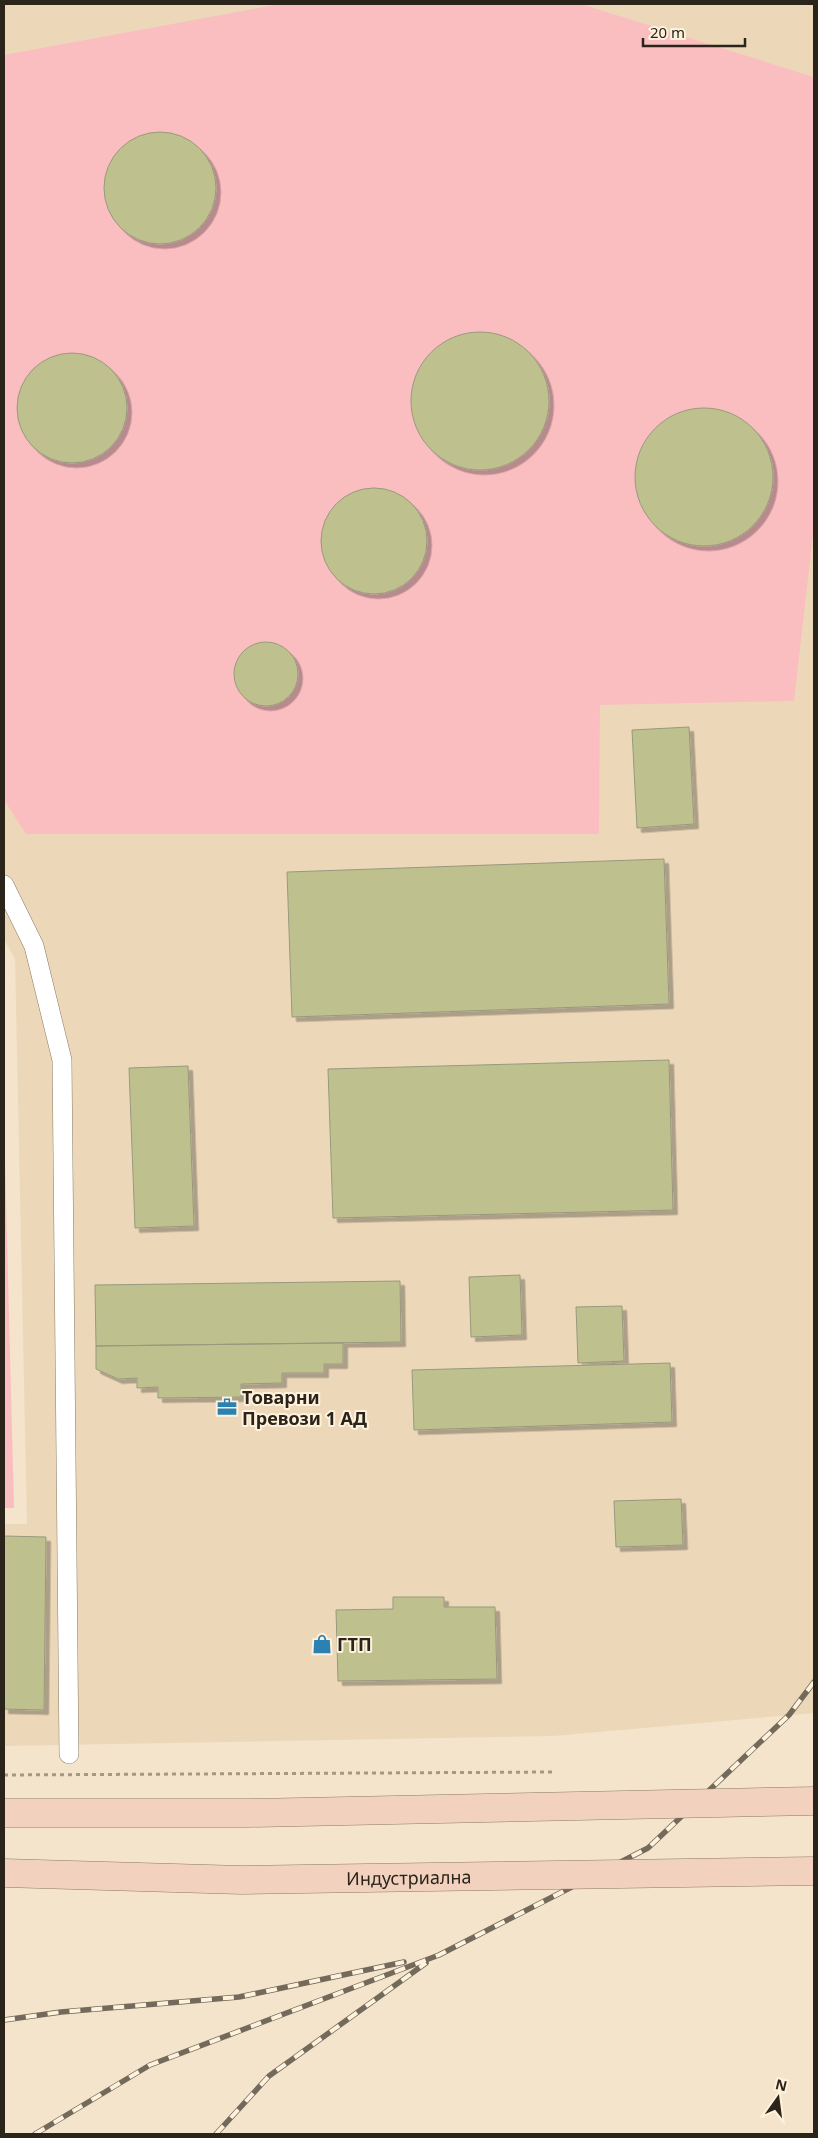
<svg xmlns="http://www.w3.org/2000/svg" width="818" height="2138" font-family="'Noto Sans',sans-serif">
<defs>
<filter id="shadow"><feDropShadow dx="4.5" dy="4.5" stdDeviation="0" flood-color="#0004"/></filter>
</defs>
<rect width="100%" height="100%" fill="#f4e4cb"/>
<!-- built -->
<path fill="#ecd8b9" d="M4,4H814V1713L553,1736L4,1746V1524H27L15,959L4,939Z"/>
<!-- green -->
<path fill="#fabec0" d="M280,4H581L814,77V526L794,701L600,705L599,834H26L4,800V55Z
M4,1121L14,1508H4Z"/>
<!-- building -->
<path fill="#bec18d" stroke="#97997e" filter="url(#shadow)" d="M104 188a56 56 0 1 1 112 0a56 56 0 1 1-112 0Z
M411 401a69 69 0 1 1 138 0a69 69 0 1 1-138 0Z
M17 408a55 55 0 1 1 110 0a55 55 0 1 1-110 0Z
M635 477a69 69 0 1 1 138 0a69 69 0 1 1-138 0Z
M321 541a53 53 0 1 1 106 0a53 53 0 1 1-106 0Z
M234 674a32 32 0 1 1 64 0a32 32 0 1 1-64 0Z
M689,727L694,824L637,828L632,730Z
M664,859L669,1004L292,1017L287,872Z
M669,1060L673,1210L333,1218L328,1069Z
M188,1066L194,1226L135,1228L129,1068Z
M520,1275L522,1335L471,1337L469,1277Z
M400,1281L401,1342L96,1346L95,1285Z
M622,1306L624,1361L578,1363L576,1307Z
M343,1343V1364H324V1373H282V1383L241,1384V1397L158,1398V1387L137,1388V1378L118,1379L96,1369V1346Z
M670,1363L672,1422L414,1430L412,1370Z
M681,1499L683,1545L616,1547L614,1501Z
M4,1536L46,1537L44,1710L4,1709Z
M393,1597H444V1607H495L497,1679L338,1681L336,1610L393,1609Z"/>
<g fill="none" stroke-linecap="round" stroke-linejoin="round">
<defs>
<path id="lane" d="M4,885L34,946L62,1060L69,1754"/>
</defs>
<!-- lane casing -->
<use href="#lane" stroke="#8a7b65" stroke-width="20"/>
<!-- lane -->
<use href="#lane" stroke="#fff" stroke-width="19"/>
<defs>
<path id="rail" d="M4,2020L61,2012L239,1997L404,1962
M35,2134L150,2065L439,1955L648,1848L789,1715L814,1682
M216,2134L269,2076L426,1963"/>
</defs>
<!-- rail casing -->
<use href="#rail" stroke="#746a5b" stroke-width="5.5"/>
<!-- rail -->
<use href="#rail" stroke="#fff2dd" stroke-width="4" stroke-dasharray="11" stroke-linecap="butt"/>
<defs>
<g id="secondary-bridge">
<path d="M4,1813H249L814,1801"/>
<path id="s1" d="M4,1873L242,1880L814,1871"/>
</g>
</defs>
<!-- secondary-bridge casing -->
<use href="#secondary-bridge" stroke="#8a7b65" stroke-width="29" stroke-linecap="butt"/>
<!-- path-bridge -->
<path stroke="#a49885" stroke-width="3" stroke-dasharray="4 4" stroke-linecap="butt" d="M4,1775L554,1772"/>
<!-- secondary-bridge -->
<use href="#secondary-bridge" stroke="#f2d2bf" stroke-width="28"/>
</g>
<!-- icons -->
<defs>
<symbol id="office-bare" viewBox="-9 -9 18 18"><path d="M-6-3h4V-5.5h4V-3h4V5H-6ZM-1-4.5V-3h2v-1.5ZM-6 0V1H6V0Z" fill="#2b81b1" stroke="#fff2dd" stroke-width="2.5" paint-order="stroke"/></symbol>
<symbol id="shop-bare" viewBox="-9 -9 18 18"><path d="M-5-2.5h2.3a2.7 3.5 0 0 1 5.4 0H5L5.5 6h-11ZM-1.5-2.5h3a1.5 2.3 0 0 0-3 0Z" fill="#2b81b1" stroke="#fff2dd" stroke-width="2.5" paint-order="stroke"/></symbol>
</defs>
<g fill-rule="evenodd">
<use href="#office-bare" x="213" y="1393" width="28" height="28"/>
<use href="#shop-bare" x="308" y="1630" width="28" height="28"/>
</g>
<g text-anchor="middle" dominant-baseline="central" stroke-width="4" stroke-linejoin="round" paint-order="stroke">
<!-- poi labels -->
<g font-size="18" font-weight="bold" fill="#2a241b" stroke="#fff2dd" text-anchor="start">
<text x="242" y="1397">Товарни<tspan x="242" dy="21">Превози 1 АД</tspan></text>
<text x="337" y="1644">ГТП</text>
</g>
<!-- street labels -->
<g font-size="18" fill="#2a241b" stroke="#fff2dd">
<text stroke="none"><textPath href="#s1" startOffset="405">Индустриална</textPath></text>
</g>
</g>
<!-- border -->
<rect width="818" height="2138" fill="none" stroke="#2a241b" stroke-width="10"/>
<!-- north arrow -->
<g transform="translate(778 2098) rotate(14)" stroke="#fff2dd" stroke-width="4" paint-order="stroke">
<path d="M0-4L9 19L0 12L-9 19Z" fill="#2a241b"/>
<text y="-8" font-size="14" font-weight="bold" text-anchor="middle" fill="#2a241b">N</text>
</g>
<!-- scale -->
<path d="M643 38v8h102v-8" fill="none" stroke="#2a241b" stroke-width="2.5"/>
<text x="650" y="38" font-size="15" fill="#2a241b" stroke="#fff2dd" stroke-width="4" paint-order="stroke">20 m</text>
</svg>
